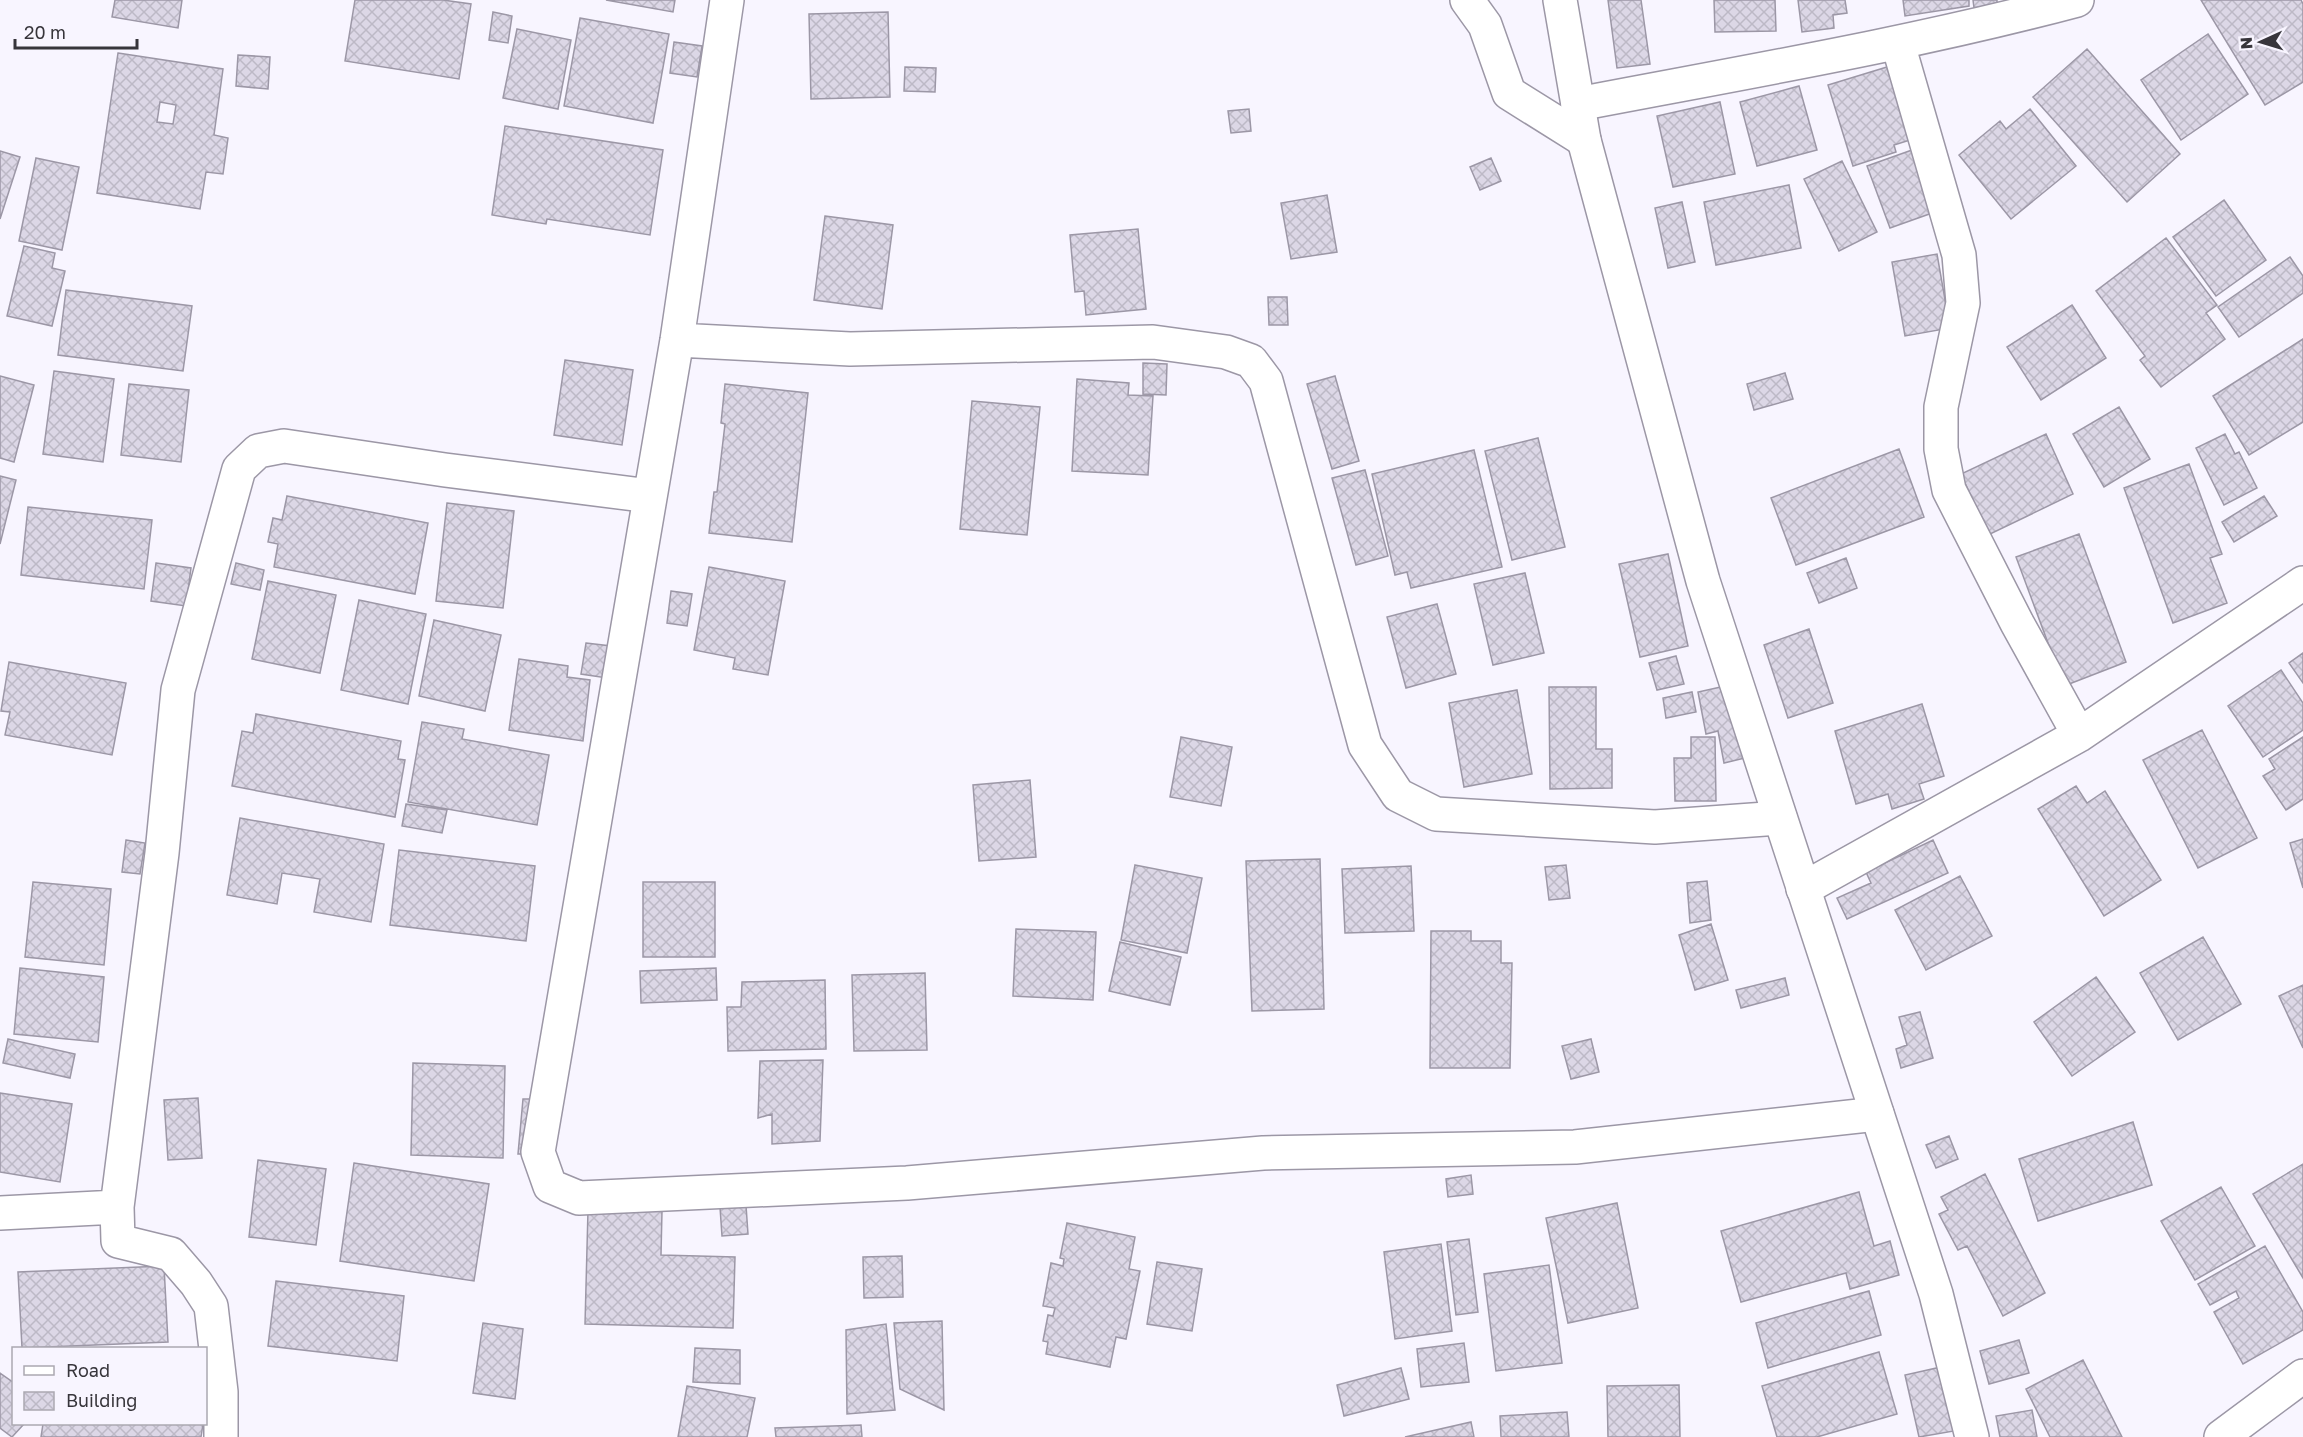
<svg xmlns="http://www.w3.org/2000/svg" width="2303" height="1437" font-family="'Golos Text',sans-serif">
<defs>
<pattern id="building-cross-hatch" width="8" height="8" patternUnits="userSpaceOnUse" patternTransform="scale(1.5)"><rect width="8" height="8" fill="#dcd7e6"/><path d="M0 0l8 8M0 8l8-8" fill="none" stroke="#bdb9c6"/></pattern>
</defs>
<rect width="100%" height="100%" fill="#f8f5ff"/>
<!-- building -->
<path fill="url(#building-cross-hatch)" stroke="#9c97a6" stroke-width="1.5" fill-rule="evenodd" d="M115,0H182L178,28L112,17Z
M355,0H443L471,4L459,79L345,61Z
M606,0H675L673,12Z
M1608,0H1641L1650,64L1617,68Z
M1714,0H1775L1776,31L1715,32Z
M1798,0H1845L1847,13L1833,15L1834,28L1802,32Z
M1903,0H1969V6L1905,16Z
M1973,0H1997V4L1974,8Z
M2201,0H2301L2303,4V82L2265,105Z
M493,12L512,16L508,43L489,40Z
M888,12L890,97L811,99L809,14Z
M580,18L669,34L653,123L564,106Z
M517,29L571,40L558,109L503,98Z
M2208,34L2248,94L2181,140L2141,80Z
M674,42L702,46L697,77L670,73Z
M2087,49L2180,154L2127,202L2033,97Z
M118,53L223,69L214,135L228,138L223,174L206,172L200,209L97,193ZM160,102L176,105L173,124L157,122Z
M238,55L270,57L268,89L236,86Z
M905,67L936,68L935,92L904,91Z
M1887,67L1910,140L1894,145L1896,152L1853,166L1828,85Z
M1799,86L1817,150L1757,166L1740,102Z
M1720,102L1735,174L1673,187L1657,116Z
M1249,109L1251,131L1231,133L1228,111Z
M2030,109L2076,166L2011,219L1959,155L2000,121L2006,129Z
M505,126L663,150L650,235L547,219L546,224L492,215Z
M1912,150L1935,212L1890,228L1867,166Z
M0,151L20,157L0,219Z
M36,158L79,167L62,250L19,241Z
M1491,158L1501,181L1480,190L1470,167Z
M1842,161L1877,232L1839,251L1804,179Z
M1789,185L1801,248L1716,265L1704,202Z
M1327,195L1337,252L1291,259L1281,203Z
M2224,200L2266,260L2216,296L2173,237Z
M1682,202L1695,262L1668,268L1655,208Z
M825,216L893,225L882,309L814,300Z
M1138,229L1146,309L1086,315L1084,291L1075,292L1070,235Z
M2166,238L2217,305L2206,313L2225,339L2161,387L2140,360L2145,356L2096,291Z
M24,246L55,253L52,268L65,271L52,326L7,316Z
M1937,254L1950,328L1905,336L1892,262Z
M2290,257L2303,276V293L2239,337L2218,307Z
M66,290L192,306L183,371L58,355Z
M1268,297H1287L1288,325H1269Z
M2072,305L2106,358L2041,400L2007,347Z
M2303,339V422L2249,455L2213,396Z
M565,360L633,370L622,445L554,435Z
M1143,363L1167,364L1166,395L1143,394Z
M54,371L114,379L103,462L43,454Z
M1785,373L1793,399L1754,410L1747,384Z
M0,376L34,385L14,462L0,458Z
M1335,376L1359,461L1332,469L1307,384Z
M1077,379L1129,383L1128,395L1153,396L1148,475L1072,471Z
M129,384L189,390L181,462L121,455Z
M725,384L808,393L792,542L709,533L714,492H717L725,424L721,423Z
M972,401L1040,407L1027,535L960,529Z
M2119,407L2150,459L2104,487L2073,434Z
M2046,434L2073,494L1988,535L1961,474Z
M2225,434L2235,454L2239,452L2257,488L2224,505L2196,448Z
M1538,438L1565,547L1512,560L1485,451Z
M1899,449L1924,517L1796,565L1771,498Z
M1474,450L1502,567L1411,588L1407,572L1395,575L1372,474Z
M2189,464L2222,554L2210,558L2227,603L2173,623L2124,488Z
M1365,470L1388,556L1356,565L1332,478Z
M0,476L16,480L0,544Z
M287,496L428,523L415,594L274,567L278,544L268,542L273,518L282,520Z
M2264,496L2277,516L2234,542L2222,522Z
M447,503L514,511L503,608L436,601Z
M28,507L152,520L144,589L21,575Z
M2079,534L2126,662L2064,686L2016,557Z
M1668,554L1688,646L1640,657L1619,564Z
M1846,558L1857,588L1819,603L1807,573Z
M156,563L191,568L186,606L151,601Z
M236,563L264,570L260,590L231,584Z
M709,567L785,581L768,675L733,669L735,658L694,650Z
M1525,573L1544,653L1493,665L1474,584Z
M268,581L336,595L320,673L252,659Z
M671,591L692,594L687,626L667,623Z
M359,600L426,614L408,704L341,690Z
M1437,604L1456,674L1406,688L1387,617Z
M434,620L501,635L485,711L419,696Z
M1809,629L1833,703L1788,718L1764,645Z
M586,643L611,646L607,678L581,674Z
M2303,653V683L2289,663Z
M1676,656L1684,684L1657,690L1649,663Z
M519,659L568,666L567,677L590,680L583,741L509,730Z
M9,662L126,683L112,755L5,735L10,712L1,711Z
M2281,670L2303,703V730L2263,757L2228,706Z
M1730,685L1745,758L1724,763L1718,731L1706,734L1698,692Z
M1549,687H1596V749H1612V788L1550,789Z
M1517,690L1532,774L1464,787L1449,703Z
M1692,692L1696,712L1666,718L1663,698Z
M1922,704L1944,776L1919,784L1924,799L1892,809L1888,794L1856,804L1835,731Z
M256,714L401,741L398,759L405,760L395,817L232,786L242,731L253,733Z
M422,722L464,729L462,739L549,755L537,825L408,802Z
M2202,730L2257,838L2198,868L2143,760Z
M1181,737L1232,747L1221,806L1170,797Z
M1691,737H1715L1716,801H1675L1674,758H1691Z
M2303,737V799L2286,810L2263,776L2275,769L2269,759Z
M1030,780L1036,857L979,861L973,785Z
M2076,786L2087,803L2105,791L2161,880L2104,916L2038,809Z
M406,804L447,810L442,833L402,826Z
M240,818L384,844L371,922L314,912L320,879L282,873L277,904L227,895Z
M2303,839V888L2290,843Z
M126,840L145,843L140,874L122,872Z
M1933,840L1948,873L1847,919L1837,898L1871,883L1866,872Z
M399,850L535,866L526,941L390,925Z
M1320,859L1324,1009L1252,1011L1246,861Z
M1135,865L1202,878L1187,953L1121,940Z
M1566,865L1570,898L1549,900L1545,867Z
M1411,866L1414,931L1345,933L1342,869Z
M1960,876L1992,936L1926,970L1895,910Z
M1707,881L1711,920L1690,923L1687,883Z
M33,882L111,889L104,965L25,957Z
M643,882H715V957H643Z
M1711,924L1728,980L1695,990L1679,935Z
M1016,929L1096,932L1093,1000L1013,996Z
M1431,931H1471V941H1501V963H1512L1510,1068H1430Z
M2203,937L2241,1004L2178,1040L2140,973Z
M1120,942L1181,957L1170,1005L1109,991Z
M20,968L104,977L98,1042L14,1034Z
M716,968L717,1000L641,1003L640,971Z
M925,973L927,1050L854,1051L852,975Z
M2096,977L2135,1032L2072,1076L2034,1022Z
M1785,978L1789,995L1741,1008L1736,990Z
M825,980L826,1049L728,1051L727,1007H741L742,982Z
M2303,985V1048L2279,996Z
M1920,1012L1933,1058L1901,1068L1896,1049L1907,1045L1899,1017Z
M8,1039L75,1054L70,1078L3,1063Z
M1591,1039L1599,1072L1571,1079L1562,1046Z
M823,1060L820,1141L772,1144V1114L758,1118L760,1061Z
M413,1063L505,1066L503,1158L411,1155Z
M0,1093L72,1104L60,1182L0,1172Z
M198,1098L202,1158L168,1160L164,1100Z
M523,1099H541L531,1154H518Z
M2133,1122L2152,1185L2038,1221L2019,1159Z
M1949,1136L1958,1159L1936,1168L1926,1145Z
M258,1160L326,1169L316,1245L249,1237Z
M354,1163L489,1184L474,1281L340,1261Z
M2303,1164V1278L2253,1194Z
M1985,1174L2045,1293L2003,1316L1967,1246L1958,1250L1939,1214L1948,1210L1941,1197Z
M1471,1175L1473,1194L1448,1197L1446,1179Z
M2221,1187L2255,1246L2195,1280L2161,1221Z
M745,1191L748,1234L722,1236L719,1193Z
M1859,1192L1874,1246L1890,1241L1899,1275L1850,1289L1846,1273L1741,1302L1721,1231Z
M1617,1203L1638,1308L1568,1323L1546,1218Z
M588,1210L662,1211L661,1255L735,1257L733,1328L585,1324Z
M1067,1223L1135,1237L1129,1269L1140,1271L1126,1339L1116,1337L1110,1367L1046,1354L1048,1342L1043,1341L1048,1315L1053,1316L1055,1308L1043,1306L1051,1263L1063,1266L1064,1259L1060,1258Z
M1469,1239L1478,1312L1456,1315L1447,1242Z
M1441,1244L1452,1331L1395,1339L1384,1252Z
M2265,1246L2303,1312V1330L2243,1364L2214,1312L2239,1298L2236,1291L2210,1305L2198,1284Z
M902,1256L903,1297L864,1298L863,1257Z
M1157,1262L1202,1269L1192,1331L1147,1324Z
M1549,1265L1562,1363L1496,1371L1484,1274Z
M164,1266L168,1342L22,1348L18,1272Z
M276,1281L404,1296L397,1361L268,1346Z
M1869,1291L1881,1335L1768,1368L1756,1323Z
M942,1321L944,1410L900,1389L894,1323Z
M483,1323L523,1329L515,1399L473,1393Z
M886,1324L895,1410L847,1414L846,1330Z
M2019,1340L2029,1373L1989,1384L1980,1351Z
M1464,1343L1469,1382L1421,1387L1417,1349Z
M695,1348L740,1350V1384L693,1382Z
M1879,1352L1897,1414L1817,1437H1777L1762,1386Z
M2083,1360L2122,1437H2050L2026,1389Z
M1941,1367L1954,1431L1919,1437L1905,1375Z
M1401,1368L1409,1399L1344,1416L1337,1385Z
M0,1373L14,1383V1424H24L12,1437L0,1428Z
M1679,1385L1680,1437H1608L1607,1386Z
M687,1386L755,1398L747,1437H678Z
M2032,1410L2037,1437H2000L1996,1416Z
M1567,1412L1569,1437H1501L1500,1416Z
M1471,1422L1474,1437H1405Z
M43,1424H203L201,1437H41Z
M861,1425L862,1437H776L775,1428Z"/>
<g fill="none" stroke-linecap="round" stroke-linejoin="round">
<defs>
<path id="street" d="M727,0L677,340L538,1152L550,1186L579,1198L907,1183L1263,1153L1575,1147L1877,1114
M1467,0L1485,25L1509,93L1584,140
M1898,44L1959,255L1963,303L1941,407V449L1949,490L2017,623L2079,735
M1578,104C1745,72 1912,44 2077,0
M677,340L850,349L1153,342L1226,352L1251,361L1266,381L1365,745L1398,795L1436,814L1655,827L1780,818
M1803,889L2079,735L2303,583
M0,1213L117,1207
M221,1437V1392L211,1306L196,1283L171,1254L118,1241L117,1207L162,853L178,690L239,469L258,451L284,446L445,470L650,496
M2221,1437L2303,1376"/>
<path id="secondary" d="M1560,0L1584,140L1703,581L1936,1294L1972,1437"/>
</defs>
<!-- street casing -->
<use href="#street" stroke="#9c97a6" stroke-width="36"/>
<!-- secondary casing -->
<use href="#secondary" stroke="#9c97a6" stroke-width="36"/>
<!-- street -->
<use href="#street" stroke="#fff" stroke-width="33"/>
<!-- secondary -->
<use href="#secondary" stroke="#fff" stroke-width="33"/>
</g>
<!-- legend -->
<rect x="12" y="1347" width="195" height="78" fill="#f8f5ff" stroke="#aba8b1" stroke-width="1.5"/>
<rect x="24" y="1366" width="30" height="9" fill="#ffffff" stroke="#aba8b1" stroke-width="1.5"/>
<text x="66" y="1377" font-size="18" fill="#37353b">Road</text>
<rect x="24" y="1392" width="30" height="18" fill="url(#building-cross-hatch)" stroke="#aba8b1" stroke-width="1.5"/>
<text x="66" y="1407" font-size="18" fill="#37353b">Building</text>
<!-- north arrow -->
<g transform="translate(2261 42) rotate(266)" stroke="#f8f5ff" stroke-width="4.5" paint-order="stroke">
<path d="M0-4.5L10 22L0 15L-10 22Z" fill="#37353b"/>
<text y="-9" font-size="16" font-weight="bold" text-anchor="middle" fill="#37353b">N</text>
</g>
<!-- scale -->
<path d="M15 39v9h122v-9" fill="none" stroke="#37353b" stroke-width="3"/>
<text x="24" y="39" font-size="18" fill="#37353b" stroke="#f8f5ff" stroke-width="4.5" paint-order="stroke">20 m</text>
</svg>
